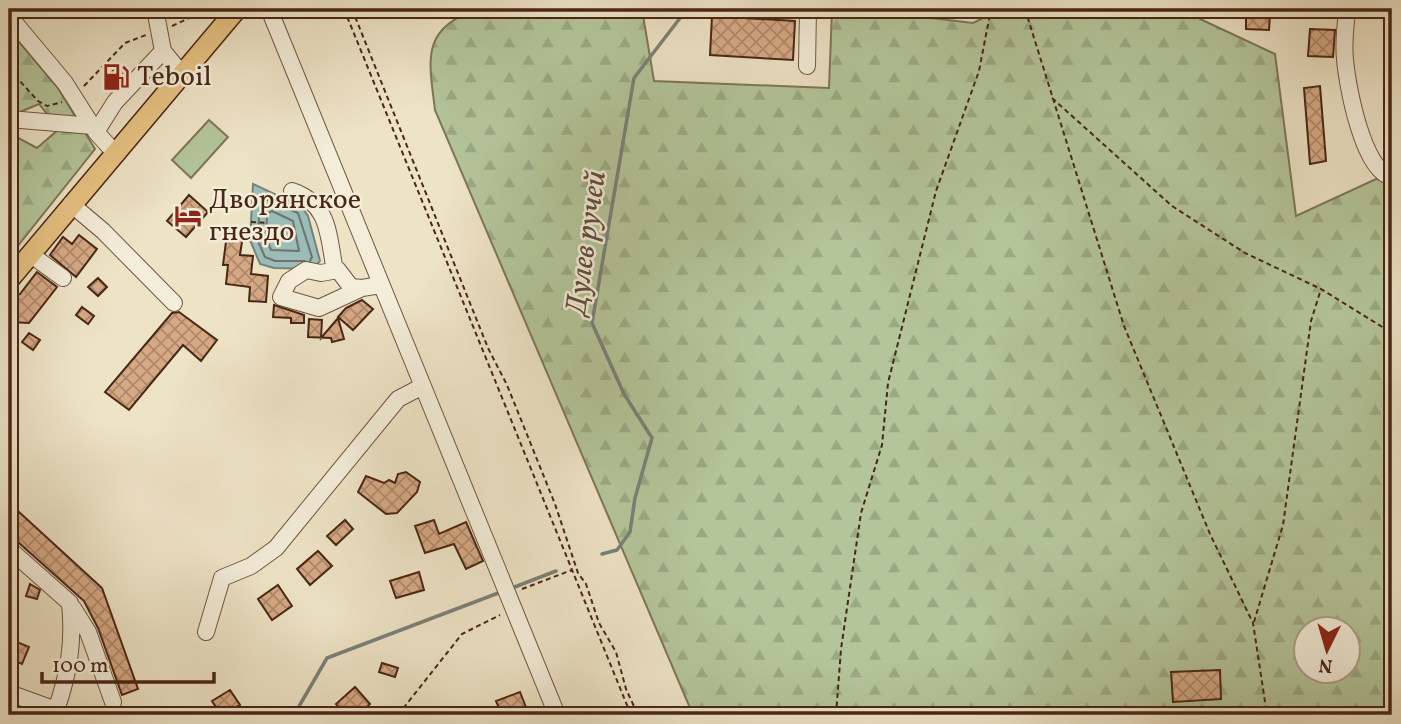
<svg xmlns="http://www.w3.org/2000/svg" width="1401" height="724" font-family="Vollkorn,serif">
<defs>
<pattern id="forest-firs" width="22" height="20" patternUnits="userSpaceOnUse" patternTransform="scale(1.75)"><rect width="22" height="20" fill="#b3c599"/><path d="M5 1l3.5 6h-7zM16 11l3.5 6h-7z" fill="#9ba983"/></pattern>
<pattern id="building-cross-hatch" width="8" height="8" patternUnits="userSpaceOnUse" patternTransform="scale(1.75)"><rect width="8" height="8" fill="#d5a984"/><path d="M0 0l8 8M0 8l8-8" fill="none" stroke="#af896b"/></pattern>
</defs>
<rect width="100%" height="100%" fill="#ede3c5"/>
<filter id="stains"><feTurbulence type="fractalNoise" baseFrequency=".00286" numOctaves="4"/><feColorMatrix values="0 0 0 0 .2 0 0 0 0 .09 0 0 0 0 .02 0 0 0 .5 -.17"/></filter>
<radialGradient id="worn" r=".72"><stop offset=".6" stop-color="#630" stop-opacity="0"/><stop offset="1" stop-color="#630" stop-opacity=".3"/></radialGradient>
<!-- forest -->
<path fill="url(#forest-firs)" stroke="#7e7657" stroke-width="2" fill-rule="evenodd" d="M477,9H642L654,81L829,88L832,10L884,9L914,16L973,23L1002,9H1196L1200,19L1275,54L1296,216L1376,179L1392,181V715H693L435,110C429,60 420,29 477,9ZM1306,630H1348V672H1306Z
M9,30L58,88L95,149L9,257V133L37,148L59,129L39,104L15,114L9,109Z"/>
<!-- pitch -->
<path fill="#b3c599" stroke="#7e7657" stroke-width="2" d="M209,120L228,137L191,178L172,160Z"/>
<!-- water -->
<path fill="#9abdba" stroke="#7a8178" stroke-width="2" d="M253,184L302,207L308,216L320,261L312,269L274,268L260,264L250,240Z"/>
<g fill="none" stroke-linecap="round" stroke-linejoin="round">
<!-- shore -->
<path stroke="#727268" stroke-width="2" d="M272,211L293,221L299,251L271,250L266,238L267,214Z
M305,261H275L265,257L257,239L261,197L298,213L312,257L310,261"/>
<!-- stream -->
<path stroke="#7a8178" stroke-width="3.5" d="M602,554L617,550L630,532L635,498L652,438L624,394L592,323L634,78L687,9
M512,588L556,571
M294,715L327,658L501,592"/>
</g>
<!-- building -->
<path fill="url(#building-cross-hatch)" stroke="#492615" stroke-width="2" d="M1246,14L1270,15L1269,30L1246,29Z
M712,16L795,21L793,60L710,55Z
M1310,29L1335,30L1333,57L1308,56Z
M118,65L127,74L115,86L107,78Z
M1320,86L1326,161L1310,164L1304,88Z
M189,195L208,212L186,237L167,221Z
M228,226L244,228L240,255L253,256L251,274L268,276L266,302L249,301L250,287L226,284L228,265H223Z
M79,235L97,249L76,277L50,255L63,237L72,244Z
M37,272L57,287L29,323L10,322V296L20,294Z
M98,278L107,287L98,296L88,287Z
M362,300L373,309L353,330L338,317L346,308Z
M274,305L304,315V323H291V318L273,317Z
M82,307L94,316L88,324L76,315Z
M179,312L217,340L201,361L183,345L129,410L105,392L172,313Z
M338,318L344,339L332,342L331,338L308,337L309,319L322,320L321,338Z
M29,333L40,340L33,350L22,342Z
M406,472L420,482L417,492L397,513L386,514L358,492L366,476L384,483L389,480L395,483L398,474Z
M19,512L102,588L138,689L122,695L98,628L84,601L9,534V524Z
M345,520L353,529L336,545L327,536Z
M434,520L439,534L466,522L483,561L466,569L454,544L425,553L415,526Z
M318,551L332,566L310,585L297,569Z
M419,572L424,590L396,598L390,581Z
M30,584L40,590L37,599L26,596Z
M278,585L292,606L272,620L258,599Z
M17,642L29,647L22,664L10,659Z
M382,663L398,668L395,677L379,672Z
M1220,670L1221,699L1173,702L1171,672Z
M355,687L370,704L358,715H346L336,704Z
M230,690L240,705L221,715L212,701Z
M520,692L529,715H502L496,701Z"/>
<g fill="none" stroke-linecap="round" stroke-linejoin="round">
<defs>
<path id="minor" d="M155,9L163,51L181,73
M269,9L557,715
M1347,9C1346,25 1343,42 1345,59C1347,85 1363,172 1392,177
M9,16L65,83L96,132L116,154
M807,66L808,9
M9,119L93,126
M96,132L115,102L163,51
M292,191C330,204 328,235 335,271
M71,204L103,231L174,303
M30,254L63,278
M362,288L351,287L338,270L321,273L306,270L289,281L281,297L319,308L362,288L381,285
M9,549L70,603C74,642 69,673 56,710
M73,608L88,632L113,702
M206,632L222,578L251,566L276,548L398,399L421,387
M9,693L56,710"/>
<path id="major" d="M9,280L237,9"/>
</defs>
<!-- minor casing -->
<use href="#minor" stroke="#725541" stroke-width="18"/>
<!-- major casing -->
<use href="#major" stroke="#492615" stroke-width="22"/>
<!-- path -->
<path stroke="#492615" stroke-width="2" stroke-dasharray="5 3.5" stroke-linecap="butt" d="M344,9L631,715
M352,9L488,348L507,385L555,504L578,573L586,584L599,623L616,652L626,689L638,715
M1025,9L1124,326L1210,534L1253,623L1267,715
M172,26L209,9
M9,69L38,101L47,106L62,102
M84,86L125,43L146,35
M1052,98L1172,206L1245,253L1321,289L1392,333
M251,222L267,223
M522,589L572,570
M1254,622L1283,525L1311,321L1321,289
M398,715L462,634L500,615
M836,715L841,649L861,513L882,445L888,383L936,191L979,71L991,9"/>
<!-- minor -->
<use href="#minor" stroke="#f3edd9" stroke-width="16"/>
<!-- major -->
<use href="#major" stroke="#e6c282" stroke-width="19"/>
</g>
<!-- icons -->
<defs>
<symbol id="fuel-bare" viewBox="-9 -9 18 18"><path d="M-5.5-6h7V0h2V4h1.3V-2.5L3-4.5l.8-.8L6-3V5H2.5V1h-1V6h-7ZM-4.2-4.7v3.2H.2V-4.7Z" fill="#8f2418" stroke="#f3edd9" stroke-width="2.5" paint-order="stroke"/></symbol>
<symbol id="hotel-bare" viewBox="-9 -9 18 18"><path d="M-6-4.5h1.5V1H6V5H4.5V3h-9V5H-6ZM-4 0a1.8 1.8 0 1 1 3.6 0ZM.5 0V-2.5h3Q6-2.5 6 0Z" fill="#8f2418" stroke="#f3edd9" stroke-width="2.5" paint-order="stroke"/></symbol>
</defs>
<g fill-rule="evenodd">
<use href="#fuel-bare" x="97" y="58" width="38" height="38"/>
<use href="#hotel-bare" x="169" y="197" width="38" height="38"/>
</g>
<g text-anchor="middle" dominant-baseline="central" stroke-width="5" stroke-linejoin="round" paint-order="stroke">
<!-- poi labels -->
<g font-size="28" fill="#492615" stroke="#f3edd9" text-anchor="start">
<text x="137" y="77">Teboil</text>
<text x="209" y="200">Дворянское<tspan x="209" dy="32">гнездо</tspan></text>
</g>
<!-- water labels -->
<g font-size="30" font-style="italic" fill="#5d4c3e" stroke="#f3edd9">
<text transform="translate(587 243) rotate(-82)">Дулев ручей</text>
</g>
</g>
<!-- margin -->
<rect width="1401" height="724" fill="none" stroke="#ede3c5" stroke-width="35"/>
<rect x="10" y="10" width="1380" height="703" fill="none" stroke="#492615" stroke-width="3.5"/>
<rect x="18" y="18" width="1366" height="689" fill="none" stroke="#492615" stroke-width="2"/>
<!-- north arrow -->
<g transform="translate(1327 650) rotate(185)"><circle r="33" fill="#f3edd9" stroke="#af9d8b" stroke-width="2"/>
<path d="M0-5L12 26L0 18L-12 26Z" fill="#8f2418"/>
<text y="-10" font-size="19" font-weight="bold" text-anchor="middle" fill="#492615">N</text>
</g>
<!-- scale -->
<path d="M42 672v10h172v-10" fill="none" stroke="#492615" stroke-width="3.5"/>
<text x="52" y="672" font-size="21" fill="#492615" stroke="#f3edd9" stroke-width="5" paint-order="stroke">100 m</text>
<rect width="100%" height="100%" filter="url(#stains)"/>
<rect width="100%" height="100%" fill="url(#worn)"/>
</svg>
